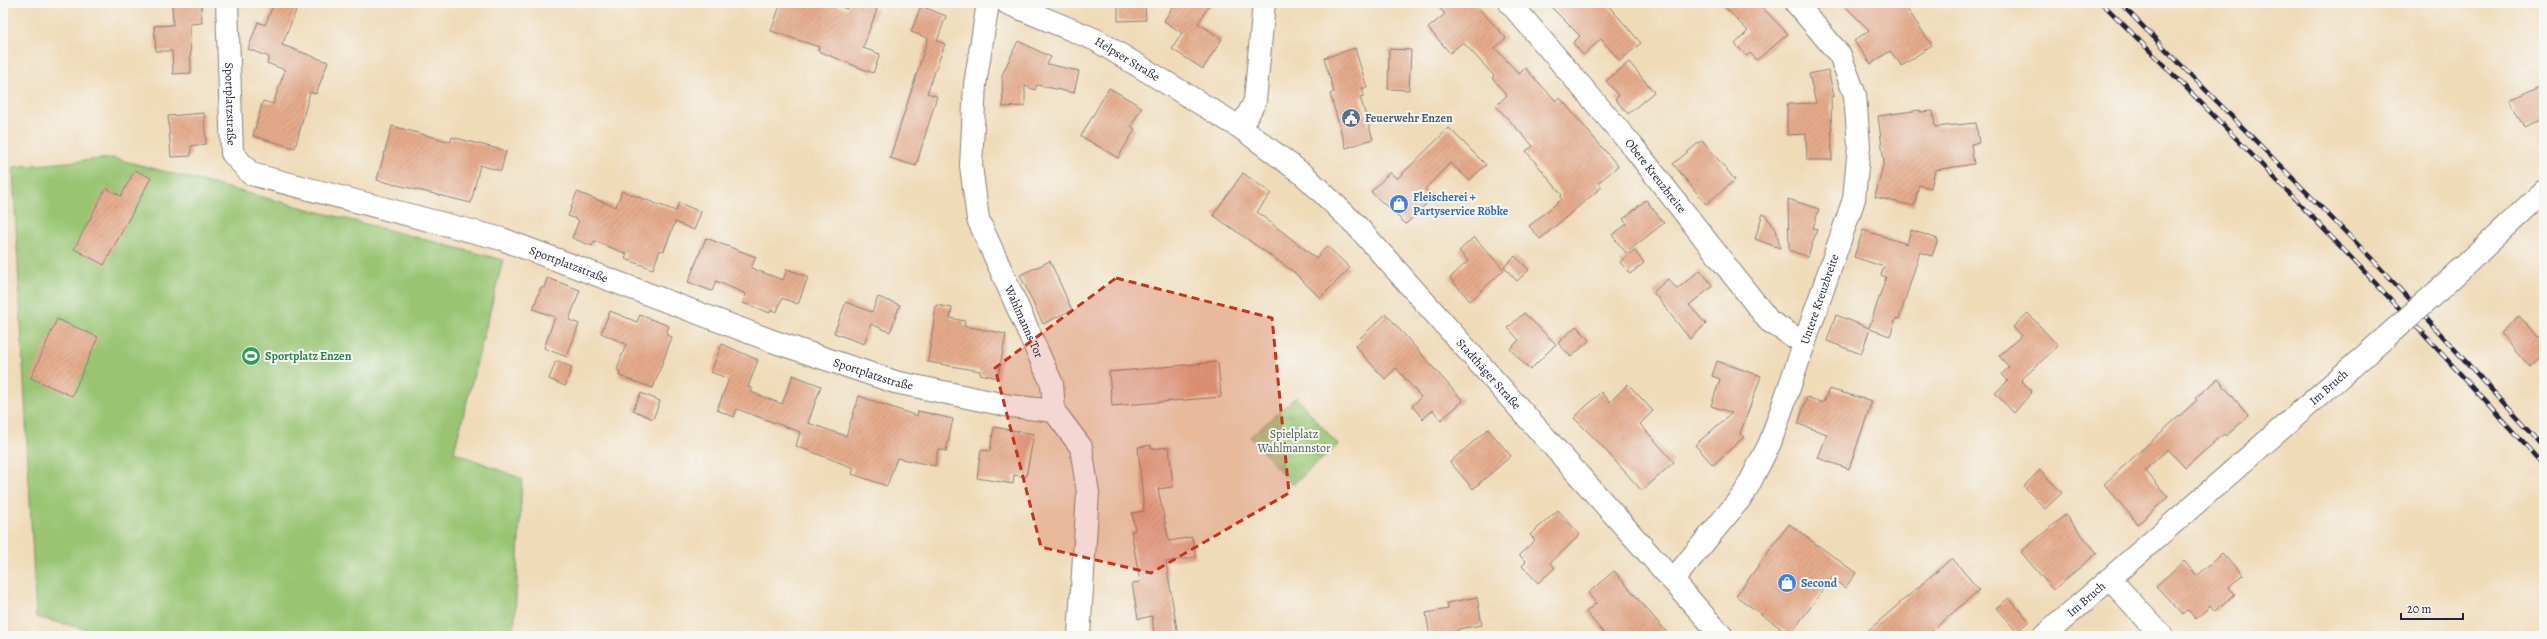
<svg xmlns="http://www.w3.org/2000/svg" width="2547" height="639" font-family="Alegreya,serif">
<defs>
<pattern id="grass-tufts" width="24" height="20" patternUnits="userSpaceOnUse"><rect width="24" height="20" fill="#99c573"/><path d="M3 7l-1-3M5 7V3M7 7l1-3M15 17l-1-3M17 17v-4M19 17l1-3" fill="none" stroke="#84a964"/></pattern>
<pattern id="building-hatch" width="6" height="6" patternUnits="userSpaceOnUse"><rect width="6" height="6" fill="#e5aa8a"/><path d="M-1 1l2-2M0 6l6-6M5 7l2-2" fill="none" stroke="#c49278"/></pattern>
</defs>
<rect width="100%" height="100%" fill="#f6f6f2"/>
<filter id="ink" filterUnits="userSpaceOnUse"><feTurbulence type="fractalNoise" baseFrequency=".025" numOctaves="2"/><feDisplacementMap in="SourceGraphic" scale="8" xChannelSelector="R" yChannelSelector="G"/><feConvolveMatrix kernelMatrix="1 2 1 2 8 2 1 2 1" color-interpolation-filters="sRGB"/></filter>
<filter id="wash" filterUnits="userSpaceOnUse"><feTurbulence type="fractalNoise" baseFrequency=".012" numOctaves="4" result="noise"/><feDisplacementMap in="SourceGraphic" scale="16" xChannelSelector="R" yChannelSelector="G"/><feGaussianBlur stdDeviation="0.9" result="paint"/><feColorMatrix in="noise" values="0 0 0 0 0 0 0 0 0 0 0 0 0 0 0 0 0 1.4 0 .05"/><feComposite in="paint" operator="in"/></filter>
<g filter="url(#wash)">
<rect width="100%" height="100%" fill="#f0dbb9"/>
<!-- grass -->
<path fill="url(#grass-tufts)" stroke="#5e7457" d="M1296,397L1338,445L1292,485L1250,437Z"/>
<!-- pitch -->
<path fill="#99c573" stroke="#5e7457" d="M113,158L503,260L454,452L522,479L514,636H113L36,617L13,167Z"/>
<g id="blocks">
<!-- building -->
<path fill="url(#building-hatch)" d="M172,3H201L202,23L190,24L191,73L173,74L172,51H156L154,26L173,25Z
M274,3H299L282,45L328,62L316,94L310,92L295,148L253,136L263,101L273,104L285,70L267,63L269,57L248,49L258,22L265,25Z
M781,3H831L847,9L850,3H859L877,9L863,48L880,54L873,73L818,51L819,47L771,31Z
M1118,3H1145L1146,20L1118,21Z
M1175,3H1211L1198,23L1222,39L1203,69L1172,49L1182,33L1164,21Z
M1435,3H1474L1506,38L1495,48L1519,74L1525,68L1556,101L1560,98L1618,166L1598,183L1602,187L1540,239L1529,226L1562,199L1560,197L1562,195L1526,151L1533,146L1496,106L1507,95L1492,78L1494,76L1463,42L1450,53L1428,28L1445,14Z
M1547,3H1606L1641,43L1620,61L1601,39L1583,55L1573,43L1580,36Z
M1721,3H1758L1788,34L1757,60L1750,53L1747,56L1735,44L1748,31Z
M1842,3H1903L1932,45L1902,66L1890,51L1871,64L1854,41L1869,30Z
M921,6L946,16L937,41L945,44L927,93L937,96L916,166L890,158L928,38L911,32Z
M1018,41L1051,57L1047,64L1079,71L1074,93L1037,85L1035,90L1025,86V106L1003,107L1002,75Z
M1355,48L1367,88H1362L1364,96L1360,97L1373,139L1346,148L1330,94L1334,92L1324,58Z
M1389,49L1411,50L1409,90L1388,89Z
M1629,62L1654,92L1628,114L1615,99L1619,96L1606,81Z
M1828,70L1834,96L1831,97L1832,160H1807L1806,134L1787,135V104L1816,103L1809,74Z
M2544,84V118L2524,128L2510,100Z
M1109,88L1142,107L1131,126L1135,129L1118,158L1081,136Z
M1920,110V112L1933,111L1935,127L1976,123L1979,143L1971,144L1974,164L1935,170L1931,188L1919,185L1914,206L1875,197L1884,161L1878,116Z
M204,113L206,144L191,146V156L171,157L168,116Z
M392,126L451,142L452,137L506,151L501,171L480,165L471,203L377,180Z
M1449,128L1486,165L1469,180L1450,163L1425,189L1433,197L1406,224L1371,192L1390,172L1397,179Z
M1702,140L1735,180L1706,204L1673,164Z
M135,170L151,178L104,265L74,249L106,188L121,196Z
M1243,173L1271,193L1257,212L1316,258L1327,246L1350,268L1320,298L1294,272L1213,215Z
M622,191L676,211L679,203L701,212L694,230L675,222L664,251L660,250L653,269L625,259L627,254L594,241L592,246L572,238L579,220L568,216L577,192L616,207Z
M1788,199L1819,209L1813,228L1817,229L1808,257L1789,250Z
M1646,200L1664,223L1626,253L1612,235L1627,224L1623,219Z
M1763,213L1776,229L1780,248L1755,239Z
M1863,230L1907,244L1911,230L1938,239L1932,256L1920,252L1899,319L1896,318L1890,336L1870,329L1861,354L1827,341L1836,315L1869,328L1886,277L1881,275L1884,267L1854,257Z
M1474,237L1504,270L1470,301L1450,278L1468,261L1459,251Z
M706,238L756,257L751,268L783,280L787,269L808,277L798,304L782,298L777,312L771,310L770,313L743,303L746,294L716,281L712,291L688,282Z
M1634,250L1644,263L1630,274L1620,262Z
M1515,256L1529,270L1517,281L1504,267Z
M1050,261L1072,310L1043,324L1020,275Z
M1700,270L1713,286L1689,305L1706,324L1690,339L1653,292L1668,279L1677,289Z
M547,278L580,290L569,320L579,324L567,357L544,348L555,317L533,309L541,287L544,288Z
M878,297L900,305L890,332L871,324L864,344L834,333L846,302L872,312Z
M936,305L952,308L950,318L965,321L964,326L1006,334L998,378L980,374V371L928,362Z
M610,311L637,322L640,315L669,326L666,334L672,337L653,388L619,376L620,371L617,370L626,344L601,333Z
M1524,313L1556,344L1530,370L1510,349L1519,340L1508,328Z
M2028,313L2058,346L2021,380L2032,392L2014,413L1995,393L2008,381L2002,374L2009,367L1999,356L2021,336L2013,327Z
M1386,314L1463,401L1441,420L1433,410L1423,419L1412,406L1421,397L1396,368L1385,379L1355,346L1362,340L1360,338Z
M2519,316L2544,344V354L2530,367L2500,333Z
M57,319L98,337L72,396L31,378Z
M1576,326L1590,340L1571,357L1558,343Z
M722,344L758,360L748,387L752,388L751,392L782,404L793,375L821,386L808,423L846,436L859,396L917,416L918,411L953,419L946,451L938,449L935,466L897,458L887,486L852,474L854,468L796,446L800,432L737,409L734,417L717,410L729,379L711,372Z
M556,361L572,367L565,386L549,379Z
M1717,361L1761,376L1740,434L1744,437L1713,465L1695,445L1732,413L1711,406L1720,379L1712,376Z
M1218,362L1221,397L1112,406L1109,372Z
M2218,379L2249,416L2226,436L2224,434L2185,468L2168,449L2145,470L2168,497L2138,524L2104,484L2197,400L2195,398Z
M1628,384L1653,411L1640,424L1674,462L1642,491L1600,444L1574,418L1601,392L1610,402Z
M1829,389L1872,401L1849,469L1818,458L1827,434L1798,424L1807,397L1823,403Z
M641,393L660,401L653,419L633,410Z
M994,427L1034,434L1026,477L1014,475L1013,484L977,478L981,450L990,451Z
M1488,429L1511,456L1473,489L1450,462Z
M1151,445V449L1169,447L1173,487L1158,489L1169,541L1192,537L1196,557L1166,562L1178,636H1154L1152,616L1138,619L1132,583L1140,582L1131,531L1135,530L1132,513L1144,511L1138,447Z
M2040,470L2062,493L2045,509L2024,486Z
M1558,510L1580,535L1550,563L1555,568L1538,583L1522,566L1526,562L1519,555L1535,540L1530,535Z
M2065,515L2097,553L2053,590L2021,552Z
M1789,524L1856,573L1845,588L1832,578L1790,635L1736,596Z
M2222,553L2243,575L2229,588L2235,594L2215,612L2210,606L2196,619L2188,610L2183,615L2156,586L2184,561L2197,576Z
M1952,558L1979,590L1926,636H1862Z
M1614,571L1670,636H1606L1586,612L1596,603L1588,593Z
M1477,597L1482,625L1458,629L1459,636H1430L1426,613L1448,609L1447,603Z
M2009,598L2029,621L2017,632L1996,608Z"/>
</g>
</g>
<g filter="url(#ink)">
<use href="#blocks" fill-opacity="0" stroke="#897e7a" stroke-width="1"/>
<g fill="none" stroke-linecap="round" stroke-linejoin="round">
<defs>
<g id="minor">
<path id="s1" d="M227,3L232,153L251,174L502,239L775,342L895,382L1010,406L1054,411"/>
<path id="s2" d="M988,3L975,84L971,166L978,219L1052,384L1054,411L1081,447L1088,493L1079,636"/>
<path id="s3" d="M1510,3L1634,148L1769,321L1804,343"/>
<path d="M2440,289L2544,191"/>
<path d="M2110,579L2162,636"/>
<path id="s4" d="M1673,580L1744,494L1770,443L1854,199L1859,146L1855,95L1840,55L1796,3"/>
<path id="s5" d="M2044,636L2386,337"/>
</g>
<g id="tertiary">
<path id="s6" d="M1007,3L1096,40L1241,128"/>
</g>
<g id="secondary">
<path id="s7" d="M1264,3L1255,101L1241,128L1304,175L1356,225L1722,636"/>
</g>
</defs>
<!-- minor casing -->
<use href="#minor" stroke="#897e7a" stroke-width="24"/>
<!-- tertiary casing -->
<use href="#tertiary" stroke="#897e7a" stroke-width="24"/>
<!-- secondary casing -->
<use href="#secondary" stroke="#897e7a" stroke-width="24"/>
<!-- minor -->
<use href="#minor" stroke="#fff" stroke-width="22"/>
<!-- tertiary -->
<use href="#tertiary" stroke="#fff" stroke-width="22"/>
<!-- secondary -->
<use href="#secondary" stroke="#fff" stroke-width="22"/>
<defs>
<path id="rail" d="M2102,3C2253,154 2402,307 2544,466
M2120,3L2371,258L2544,447"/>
</defs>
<!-- rail casing -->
<use href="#rail" stroke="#22223b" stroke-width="4.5"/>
<!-- rail -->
<use href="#rail" stroke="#f6f6f2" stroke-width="3" stroke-dasharray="9" stroke-linecap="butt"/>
<defs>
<path id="minor-bridge" d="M2386,337L2440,289"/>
</defs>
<!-- minor-bridge casing -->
<use href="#minor-bridge" stroke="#897e7a" stroke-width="24" stroke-linecap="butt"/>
<!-- minor-bridge -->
<use href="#minor-bridge" stroke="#fff" stroke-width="22"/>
</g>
</g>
<!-- marked area -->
<path fill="#c8321e" fill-opacity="0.2" stroke="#c8321e" stroke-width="3" stroke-dasharray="8 5" stroke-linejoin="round" d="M1116,278L1272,318L1289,493L1151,573L1041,547L995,368Z"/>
<!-- icons -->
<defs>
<symbol id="civic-disc" viewBox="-11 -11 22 22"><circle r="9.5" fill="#5c6f8a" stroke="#f6f6f2"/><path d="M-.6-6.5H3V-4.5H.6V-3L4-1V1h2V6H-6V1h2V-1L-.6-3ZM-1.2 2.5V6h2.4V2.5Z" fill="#fff"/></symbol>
<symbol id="shop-disc" viewBox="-11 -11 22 22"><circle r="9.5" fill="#3f7fe0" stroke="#f6f6f2"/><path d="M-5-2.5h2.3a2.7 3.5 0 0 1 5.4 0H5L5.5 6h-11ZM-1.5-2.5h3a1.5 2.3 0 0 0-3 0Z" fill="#fff"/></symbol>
<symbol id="stadium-disc" viewBox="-11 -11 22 22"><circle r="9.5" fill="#2e9e5b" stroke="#f6f6f2"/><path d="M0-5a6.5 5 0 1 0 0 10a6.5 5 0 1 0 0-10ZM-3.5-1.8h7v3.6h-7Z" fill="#fff"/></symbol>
</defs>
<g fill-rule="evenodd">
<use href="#civic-disc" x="1340" y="107" width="22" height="22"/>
<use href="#shop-disc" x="1388" y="193" width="22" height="22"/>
<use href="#stadium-disc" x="240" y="345" width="22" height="22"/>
<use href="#shop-disc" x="1776" y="572" width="22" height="22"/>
</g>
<g text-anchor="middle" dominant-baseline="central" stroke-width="4" stroke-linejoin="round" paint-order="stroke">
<!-- street labels -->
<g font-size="12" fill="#22223b" stroke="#f6f6f2">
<text stroke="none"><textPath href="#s6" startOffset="133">Helpser Straße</textPath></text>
<text stroke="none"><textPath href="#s1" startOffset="101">Sportplatzstraße</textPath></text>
<text stroke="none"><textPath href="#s3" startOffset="226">Obere Kreuzbreite</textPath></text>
<text stroke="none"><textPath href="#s1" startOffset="509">Sportplatzstraße</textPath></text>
<text stroke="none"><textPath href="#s4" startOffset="321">Untere Kreuzbreite</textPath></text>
<text stroke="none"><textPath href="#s2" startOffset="330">Wahlmanns Tor</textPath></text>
<text stroke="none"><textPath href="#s1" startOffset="833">Sportplatzstraße</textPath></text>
<text stroke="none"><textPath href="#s7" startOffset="479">Stadthäger Straße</textPath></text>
<text stroke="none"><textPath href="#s5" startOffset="378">Im Bruch</textPath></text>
<text stroke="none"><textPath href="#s5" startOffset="56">Im Bruch</textPath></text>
</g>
<!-- service labels -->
<g font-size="12" font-weight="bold" fill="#4e5e75" stroke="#f6f6f2" text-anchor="start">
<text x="1365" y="118">Feuerwehr Enzen</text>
</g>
<!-- shop labels -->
<g font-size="12" font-weight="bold" fill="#366cbe" stroke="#f6f6f2" text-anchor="start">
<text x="1413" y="197">Fleischerei +<tspan x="1413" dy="14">Partyservice Röbke</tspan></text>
<text x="1801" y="583">Second</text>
</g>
<!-- leisure labels -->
<g font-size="12" font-weight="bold" fill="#27864d" stroke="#f6f6f2" text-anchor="start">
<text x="265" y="356">Sportplatz Enzen</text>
</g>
<!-- park labels -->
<g font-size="12" fill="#4c5b4f" stroke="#f6f6f2">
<text x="1294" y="434">Spielplatz<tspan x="1294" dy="14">Wahlmannstor</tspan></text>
</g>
</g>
<!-- margin -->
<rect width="2547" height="639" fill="none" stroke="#f6f6f2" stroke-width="16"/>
<!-- scale -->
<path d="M2401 613v6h62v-6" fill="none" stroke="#22223b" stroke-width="2"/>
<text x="2407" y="613" font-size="12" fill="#22223b" stroke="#f6f6f2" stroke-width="3" paint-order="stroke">20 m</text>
</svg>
